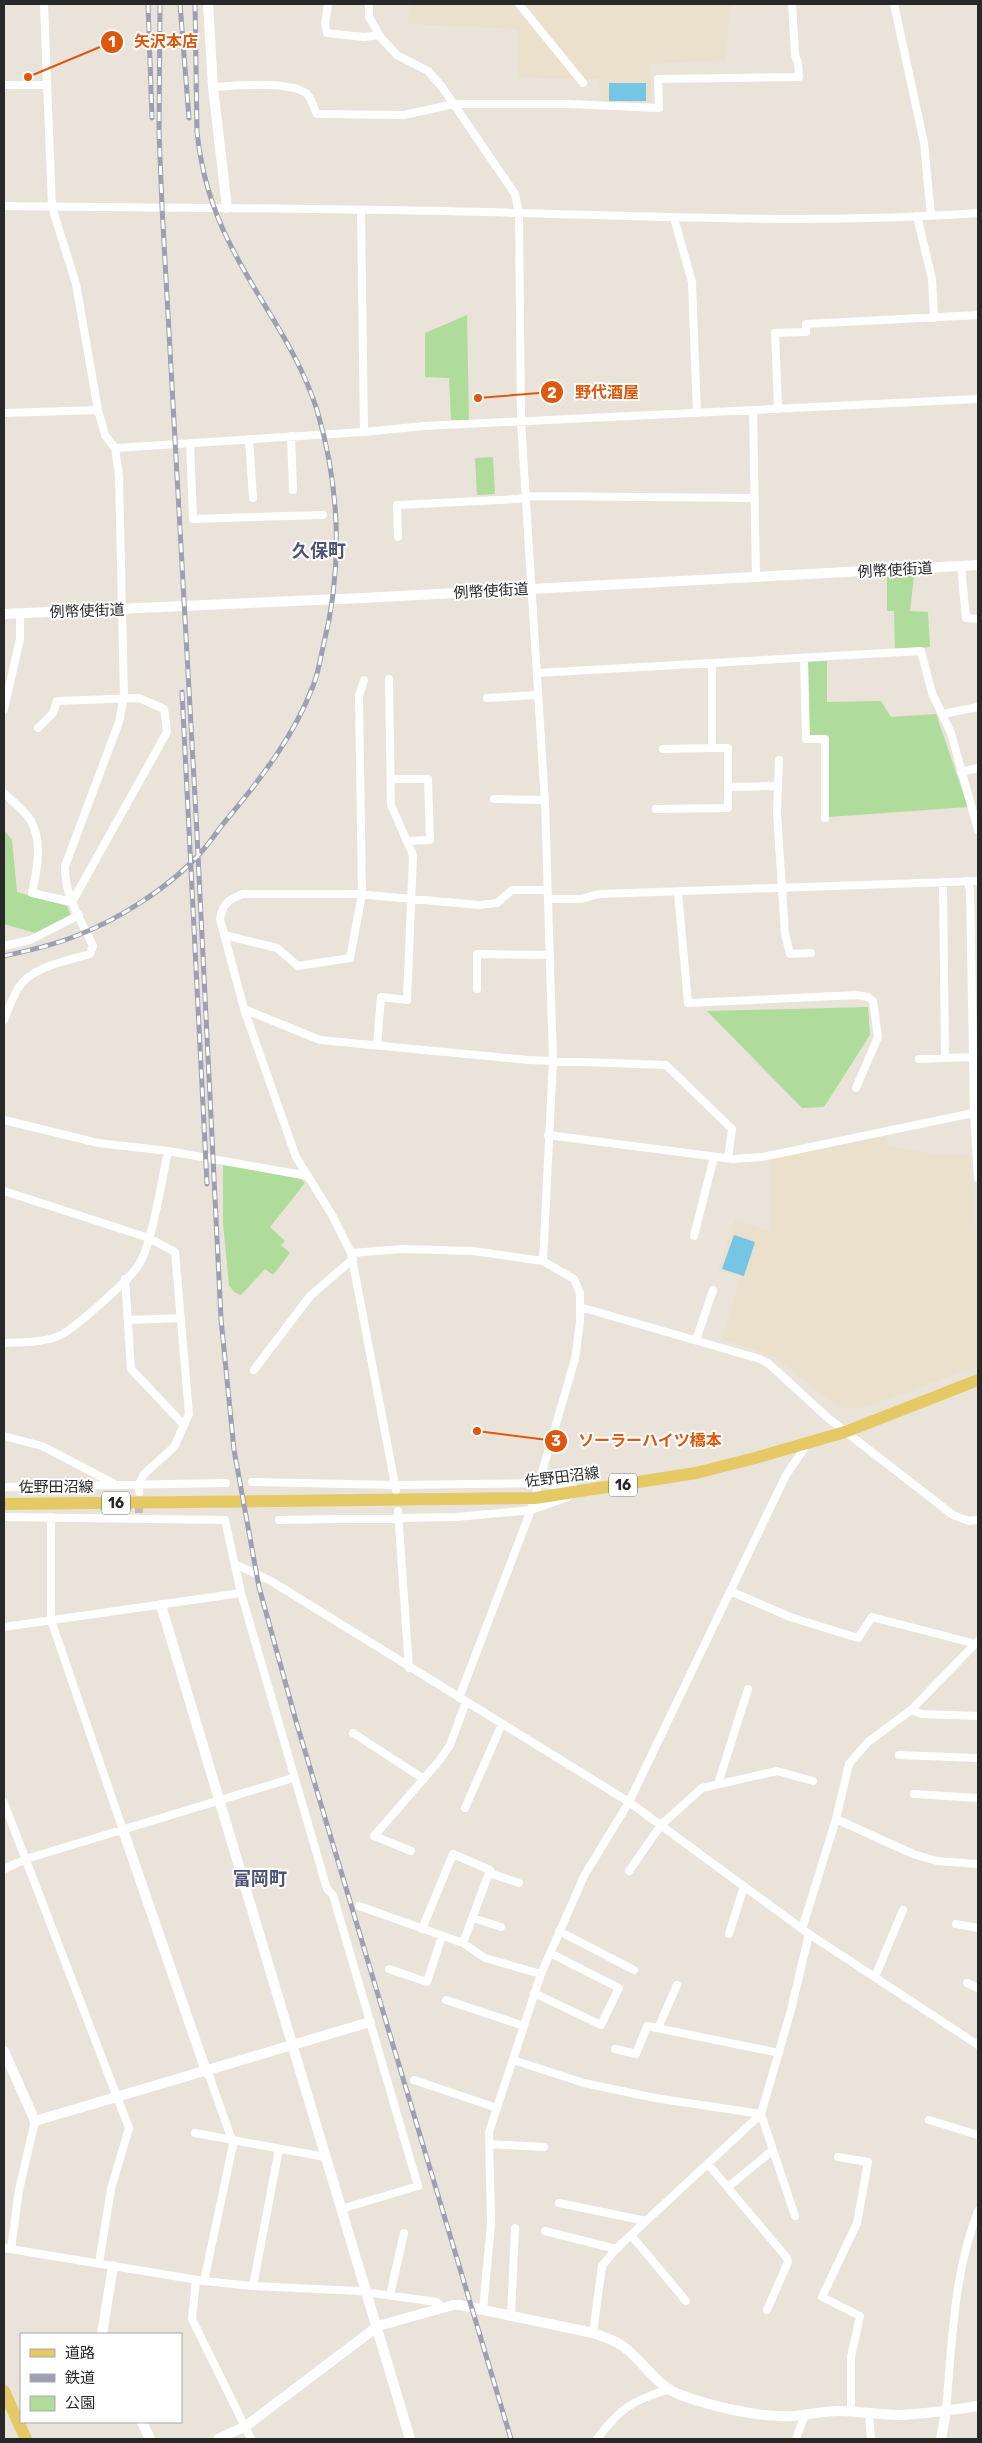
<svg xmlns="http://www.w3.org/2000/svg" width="982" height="2443" font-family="Rubik,'Noto Sans JP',sans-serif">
<rect width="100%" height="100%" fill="#e9e3da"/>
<!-- education -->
<path fill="#eae0cb" d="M410,4H730L726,60L649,64L652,102L601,104L599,79L518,78V29L408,24Z
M885,1136L888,1146L937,1155H970L978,1259V1366L863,1408L838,1407L777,1358L722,1339L741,1277L718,1270L735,1219L771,1232V1159Z"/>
<!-- green -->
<path fill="#b0dc9b" d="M467,315L469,420H451L449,378L425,377V333Z
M493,457L495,494L477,495L475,458Z
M914,576L910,611L928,612L930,647L895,650L894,611H887V577Z
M827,661V702L881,701L891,717L936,714L968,807L829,817L828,736H809L806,662Z
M4,830L12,840L17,892L67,906L71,916L35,933L4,924Z
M868,1007L870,1035L824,1107L802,1108L707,1011Z
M223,1164L300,1178L305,1183L270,1227L285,1241L281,1245L290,1253L273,1275L265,1269L241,1295L234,1292L229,1285L223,1223Z"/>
<!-- water -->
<path fill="#75c5e4" d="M609,83H646V101H609Z
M734,1235L755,1242L744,1276L722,1269Z"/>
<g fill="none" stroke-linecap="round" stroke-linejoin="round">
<!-- minor-tunnel -->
<path stroke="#c2beb6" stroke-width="8" stroke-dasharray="8 4" stroke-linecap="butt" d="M139,1513V1499"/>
<!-- minor -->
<path stroke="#fff" stroke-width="8" d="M328,4L325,24L327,33L364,37L379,35
M369,4V17L382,39L397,55L428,71L442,87L515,194L519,213L521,422L545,803L553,1060L543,1261L574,1279L580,1293V1322L575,1359L531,1510L459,1698
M519,4L583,83
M894,4L924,143L931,216
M4,85H47
M213,87C237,86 286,80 306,93C312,98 313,107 317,114L404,115L454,104H569L659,108L658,79L799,77L798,63L795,55L792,4
M4,206C175,208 347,208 518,213C671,217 825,224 978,213
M361,211L364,432
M917,216L932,279L934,318
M674,218L692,282L697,413
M778,409L775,333L806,332V324L978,315
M753,410L756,577
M4,413L98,410
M291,436L293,490
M249,439L253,498
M190,443L193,519L323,515
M115,448L364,432L424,426L978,399
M398,537L397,505L519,499L525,496L755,498
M961,566L966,618L978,619
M804,659L806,739H825V818
M712,663V748H728V787L778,786
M537,673L921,651L932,693L951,733L978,830
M487,698L538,695
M4,709L20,639V613
M942,714L978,707
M663,749L712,748
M779,760L777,813L785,934L790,954L811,953
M961,772L978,768
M391,779H428L430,840L407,841
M4,793C12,801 25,811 31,821C43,843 37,870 32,893L72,902L167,732L164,709L139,698L57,701L53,713L38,728
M494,799L545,800
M656,809L728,808V787
M967,881L970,890L974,1113L978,1178
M943,882L945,1058
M678,892L688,1003L857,995L868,997L873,1001L878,1037L856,1088
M548,899H581L599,894L978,881
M224,935L277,948L298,966L350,958L362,894L359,696L364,680
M4,946L30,940L79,915
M477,989V954L550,955
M244,1009L320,1040L528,1060L666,1065L732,1129L728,1158
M4,1020C10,1006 15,988 27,978C43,965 70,960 90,954L93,946C81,920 64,895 65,866L119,722L124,697L119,476L115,448L105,435L98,410L76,284L52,207L44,4
M377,1045L381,997L407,1000L413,855L391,805L389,679
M919,1059L973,1057
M4,1120L98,1143L168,1151L308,1176
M548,1135L733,1159L762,1157L978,1112
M4,1191L149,1238L175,1252L189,1414L174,1447L144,1474L139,1484V1492
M694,1236L714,1157
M351,1253L403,1249L473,1251L543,1261
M125,1279L131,1369L184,1425
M580,1307L760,1359L769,1364L828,1418L953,1515L969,1521L978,1520
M128,1320L181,1318
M696,1340L713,1290
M4,1343C22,1342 44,1343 61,1335C76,1327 128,1281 138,1266C152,1246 162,1178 168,1151
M254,1370L310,1296L353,1259
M4,1436L42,1446L113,1483
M252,1482L395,1485L540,1483L575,1488
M4,1487L226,1483
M396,1490L351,1253L332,1215L296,1157L244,1009L220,919C223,903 229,899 243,894H357L479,905L497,903L512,890H543L547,892
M398,1511L409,1668
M4,1517L225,1520L241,1593L327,1889L333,1895L418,2186L341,2209
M51,1517V1620L123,1830
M279,1520L457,1517L531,1510L568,1497
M235,1564L271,1581L629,1802L809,1934L978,2045
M730,1591L790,1617L858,1638L872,1617L976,1644
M4,1627L241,1593
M911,1710L922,1714L978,1716
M353,1733L424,1779
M899,1755L978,1758
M718,1784L748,1689
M914,1794L978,1798
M4,1803L129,2128L111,2189L99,2263
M465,1808L502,1724
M836,1819L913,1854L937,1861L978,1864
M411,1851L374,1836L439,1761L450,1745L466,1702
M4,1869L26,1859L293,1778
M629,1871L661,1825L702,1788L777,1771L813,1781
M489,1873L519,1883
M359,1906L463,1943L485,1958L541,1974
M473,1918L501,1927
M956,1924L978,1928
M422,1929L453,1854L490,1870L463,1943
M802,1929L836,1819L849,1764L868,1742L911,1710L978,1641
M559,1931L634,1970
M729,1934L744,1886
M389,1969L427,1982L442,1936
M875,1977L903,1910
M967,1983L978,1988
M534,1993L601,2025L619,1988L550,1953
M446,2000L524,2026
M658,2028L677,1985
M615,2049L636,2054L647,2026L779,2053
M513,2060L584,2083L655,2098L761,2114
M206,2071L210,2078L232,2140
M414,2080L497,2108
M761,2114L795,2216
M929,2120L978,2135
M195,2133L325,2157
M489,2144L544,2147
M838,2157L868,2162L857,2223L822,2297L860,2316L851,2357V2412
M708,2164L787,2258L788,2262L767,2310
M728,2187L773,2150
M559,2203L646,2221
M545,2231L616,2249
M631,2235L686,2301
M4,2248L204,2281L253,2286L358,2291L437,2302L442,2308
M11,2249L19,2190L35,2121
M196,2280L192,2319L251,2439
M204,2281L234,2140
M253,2286L279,2149
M390,2295L404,2233
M483,2310L491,2224L489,2132L541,1974L584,1876L629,1802L786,1475L808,1443
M511,2317L515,2228
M593,2333L602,2266L616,2249L761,2114L791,2010L809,1934
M946,2411C952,2344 953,2275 978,2211
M869,2413L871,2439
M597,2439C620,2408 633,2400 670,2389
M796,2439L805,2414"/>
<!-- tertiary -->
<path stroke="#fff" stroke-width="10" d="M208,4L213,87L227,208
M4,614L363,598L978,565
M161,1605L410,2439
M123,1830L206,2071
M4,2051L35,2121L370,2022
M102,2334L113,2266
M142,2422L150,2439
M218,2439L246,2426L378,2326L453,2305H460L593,2333C601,2336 610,2339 618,2343C641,2356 652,2383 678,2394C710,2406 759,2418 793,2416C808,2415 823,2411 838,2411C859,2411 879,2415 899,2415C926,2414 952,2410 978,2406
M941,2439L946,2411"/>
<!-- primary -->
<path stroke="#e5c964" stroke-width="12" d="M4,1504L535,1498L696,1473L755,1458L845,1432L978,1380
M4,2391L26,2439"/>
<defs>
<path id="rail" d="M148,4L152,118
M160,4L159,132L162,207L196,815L221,1319L234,1450L259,1587L296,1721L511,2439
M180,4L189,118
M182,692L207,1184
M4,956C26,951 51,946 73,937C117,921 172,886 203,850C212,840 219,828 228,818C262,777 294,736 313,686C318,674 320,660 323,647C343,568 340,488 317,410C297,347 258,301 230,244C212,209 201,170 197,132L195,4"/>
</defs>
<!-- rail casing -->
<use href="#rail" stroke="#9ea0b1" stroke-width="5"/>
<!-- rail -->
<use href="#rail" stroke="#fff" stroke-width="3" stroke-dasharray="9" stroke-linecap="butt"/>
</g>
<g text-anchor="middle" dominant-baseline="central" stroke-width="4" stroke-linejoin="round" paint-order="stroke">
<!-- shield labels -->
<g fill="#fff" stroke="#686868" stroke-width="1">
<rect x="609" y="1473.5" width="28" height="23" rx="4"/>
<rect x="102" y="1491.5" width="28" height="23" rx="4"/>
</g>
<g font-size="14" font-weight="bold" fill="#282828">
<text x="623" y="1485">16</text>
<text x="116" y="1503">16</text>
</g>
<!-- street labels -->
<g font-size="15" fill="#282828" stroke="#fff">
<text transform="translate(895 570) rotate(-3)">例幣使街道</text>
<text transform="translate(491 591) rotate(-3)">例幣使街道</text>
<text transform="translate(87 611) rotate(-2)">例幣使街道</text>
<text transform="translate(562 1477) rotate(-7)">佐野田沼線</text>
<text x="56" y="1487">佐野田沼線</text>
</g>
<!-- quarter labels -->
<g font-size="18" font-weight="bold" fill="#4c5375" stroke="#fff">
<text x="319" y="551">久保町</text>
<text x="260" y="1879">富岡町</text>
</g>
</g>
<!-- callouts -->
<path fill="none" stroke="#de570d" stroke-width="2" d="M28 77L112 42M478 398L552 392M477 1431L556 1441"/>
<g fill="#de570d" stroke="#fff" stroke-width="2">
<circle cx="28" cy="77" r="5"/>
<circle cx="478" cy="398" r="5"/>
<circle cx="477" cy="1431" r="5"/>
<circle cx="112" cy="42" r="12"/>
<circle cx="552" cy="392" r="12"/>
<circle cx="556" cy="1441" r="12"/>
</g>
<g font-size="15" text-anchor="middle" font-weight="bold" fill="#fff">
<text x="112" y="47">1</text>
<text x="552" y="398">2</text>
<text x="556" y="1446">3</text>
</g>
<g font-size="16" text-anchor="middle" font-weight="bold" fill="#de570d" stroke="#fff" stroke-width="4" stroke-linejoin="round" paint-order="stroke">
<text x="166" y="47">矢沢本店</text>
<text x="607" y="398">野代酒屋</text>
<text x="650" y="1446">ソーラーハイツ橋本</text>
</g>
<!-- border -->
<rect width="982" height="2443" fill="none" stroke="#282828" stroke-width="10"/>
<!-- legend -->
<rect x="20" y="2333" width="162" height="90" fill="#ffffff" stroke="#a9a9a9"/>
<rect x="30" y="2349" width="25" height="8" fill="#e5c964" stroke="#a9a9a9"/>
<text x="65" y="2358" font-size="15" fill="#282828">道路</text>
<rect x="30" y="2374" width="25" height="8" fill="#9ea0b1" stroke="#a9a9a9"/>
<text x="65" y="2383" font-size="15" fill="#282828">鉄道</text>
<rect x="30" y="2396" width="25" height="15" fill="#b0dc9b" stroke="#a9a9a9"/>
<text x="65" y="2408" font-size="15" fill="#282828">公園</text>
</svg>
